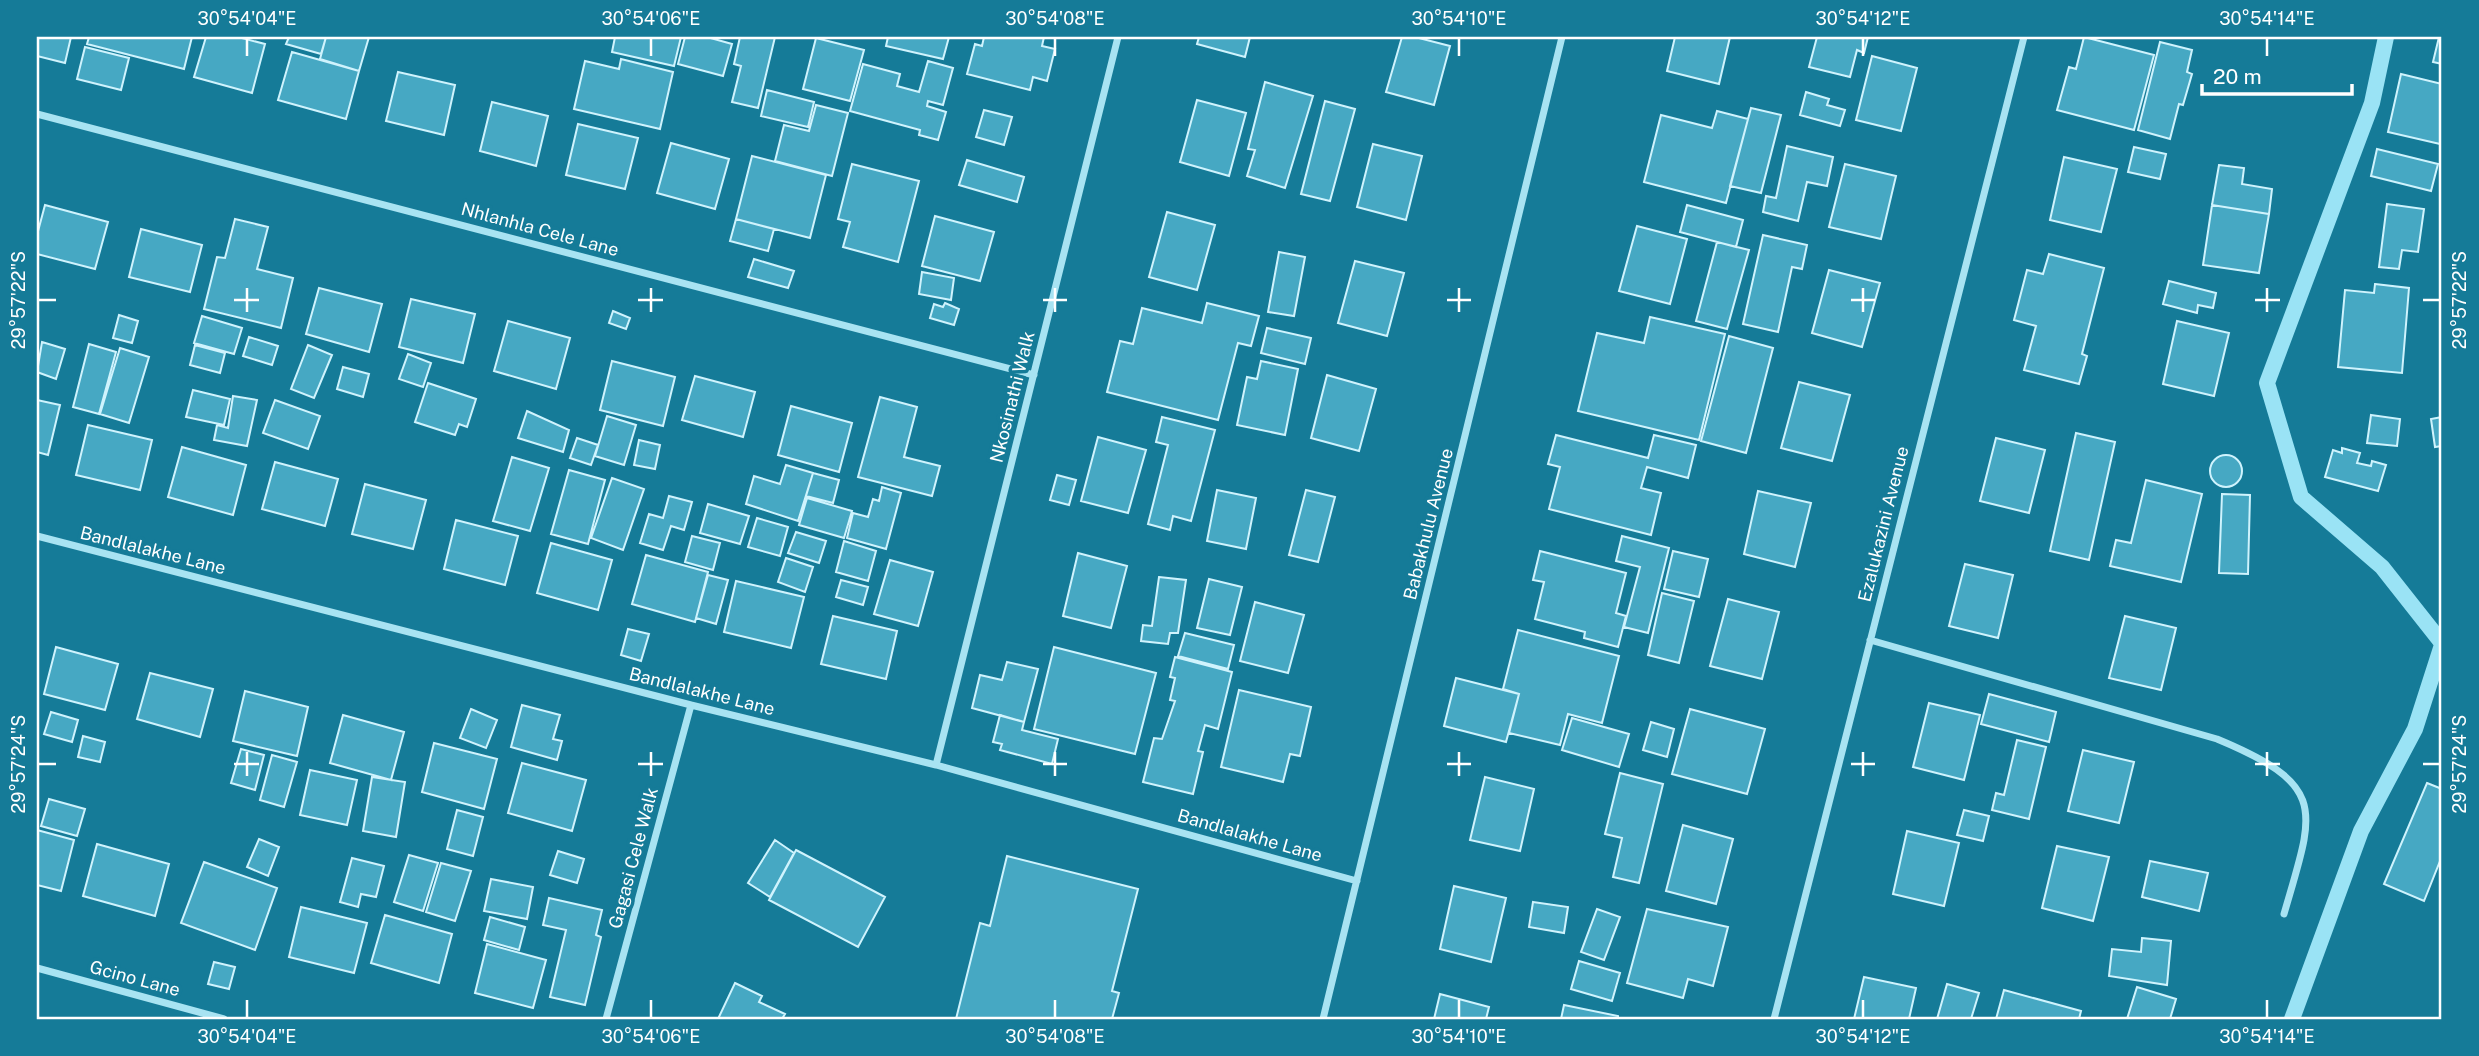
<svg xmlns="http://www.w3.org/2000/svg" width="2479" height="1056" font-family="'Public Sans',sans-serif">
<rect width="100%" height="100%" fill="#157b98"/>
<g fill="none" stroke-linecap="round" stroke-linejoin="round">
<!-- stream -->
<path stroke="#9ae3f5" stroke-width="16" d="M2386,37L2372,103L2267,383L2301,497L2382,567L2442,643
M2292,1019L2361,831L2415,729L2442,645"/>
</g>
<!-- building -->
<path fill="#46a8c3" stroke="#cff3fd" stroke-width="2" d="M37,37H71L65,63L37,56Z
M89,37H192L184,69L87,44Z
M206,37H238L265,44L252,93L194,77Z
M289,37H326L321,54L286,44Z
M326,37H369L359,71L320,59Z
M615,37H681L674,66L612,52Z
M685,37H707L732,44L723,76L678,64Z
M740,37H775L758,108L732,102L741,66L734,64Z
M888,37H949L943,59L886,46Z
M984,37H1044L1042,46L1055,49L1047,81L1033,77L1030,90L967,74L975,44L982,46Z
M1199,37H1250L1245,57L1197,44Z
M1402,37H1415L1450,46L1434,105L1386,92Z
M1675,37H1730L1719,84L1667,71Z
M1817,37H1868L1864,53L1857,50L1850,77L1809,67Z
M2084,37L2154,55L2134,130L2057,110L2069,67L2076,69Z
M2439,37L2442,38V64L2433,62Z
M816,38L864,50L850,101L803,89Z
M2160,42L2192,50L2187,72L2192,74L2183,105L2179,104L2170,139L2138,130Z
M85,47L129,58L121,90L77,79Z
M292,52L359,71L346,119L278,100Z
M1872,56L1917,68L1901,131L1856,120Z
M621,59L673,72L660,129L574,109L585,61L619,69Z
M928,61L953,68L943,105L928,101L927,106L946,112L938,140L919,135L920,130L850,111L863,64L900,74L897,86L919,92Z
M398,72L455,85L444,135L386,121Z
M2401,74L2442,84L2440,144L2388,132Z
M1265,82L1313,96L1285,188L1247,176L1255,150L1248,149Z
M767,90L814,102L808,127L761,116Z
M1806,92L1829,99L1827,105L1845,110L1840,126L1800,115Z
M1197,100L1246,113L1229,176L1180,162Z
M1325,101L1355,109L1330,201L1301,194Z
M492,102L548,116L536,166L480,151Z
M816,105L848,113L832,176L775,161L784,125L809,131Z
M1751,108L1781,115L1761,193L1730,186Z
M984,110L1012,117L1004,145L976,137Z
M1717,111L1748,119L1726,203L1644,182L1661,115L1712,128Z
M578,124L638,138L625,189L566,175Z
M671,143L729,159L715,209L657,193Z
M1373,144L1422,156L1406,220L1357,207Z
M1787,146L1833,157L1827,186L1807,182L1798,221L1763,212L1766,196L1776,198Z
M2134,147L2166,154L2160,179L2128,172Z
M2377,149L2438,164L2431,191L2371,176Z
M752,156L826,175L810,238L736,219Z
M2064,157L2117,169L2101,232L2050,220Z
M967,160L1024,177L1017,202L959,185Z
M852,164L919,181L898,262L843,247L850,222L838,219Z
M1845,164L1896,176L1881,239L1829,227Z
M2219,165L2244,168L2242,184L2272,189L2269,214L2212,205Z
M2387,204L2424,209L2418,252L2402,250L2399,269L2379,267Z
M45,205L108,222L95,269L37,254V235Z
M1687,205L1743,220L1736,247L1680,232Z
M2212,205L2269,214L2259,273L2203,265Z
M1167,212L1215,225L1197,290L1149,277Z
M935,216L994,232L980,281L922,266Z
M235,219L268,227L257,269L293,278L281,328L204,309L217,257L225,258Z
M736,219L774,229L768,251L730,241Z
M1637,226L1687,239L1670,304L1619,291Z
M141,229L202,245L190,292L129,277Z
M1763,235L1807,245L1802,269L1792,267L1778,332L1743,324Z
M1717,242L1749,250L1727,329L1696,321Z
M1279,252L1305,257L1294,316L1268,312Z
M2049,254L2104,268L2082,354L2087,356L2079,384L2024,370L2036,326L2014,320L2027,270L2043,274Z
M754,259L794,271L788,288L748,277Z
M1355,261L1404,273L1387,336L1338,323Z
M1829,270L1880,283L1862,347L1812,333Z
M922,272L954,278L951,300L919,294Z
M2169,281L2216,293L2213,308L2198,305L2197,313L2163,304Z
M2375,284L2409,288L2402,373L2338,367L2345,290L2374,293Z
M319,288L382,304L369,352L306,334Z
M411,299L475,314L463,363L399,347Z
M945,303L959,309L954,325L930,318L934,304L943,307Z
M1207,303L1259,316L1251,346L1238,343L1218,420L1107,392L1120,341L1133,344L1142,308L1202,323Z
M613,311L630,318L626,329L609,323Z
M119,315L138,321L132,343L113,338Z
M202,316L242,328L234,354L194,343Z
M1650,317L1725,334L1699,440L1578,411L1597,333L1644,343Z
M508,321L570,338L556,389L494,371Z
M2177,321L2229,333L2214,396L2163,384Z
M1267,328L1311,338L1305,364L1261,353Z
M1729,336L1773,348L1746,453L1701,441Z
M249,337L278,346L272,365L243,356Z
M42,342L65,349L56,379L37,372Z
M89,344L116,352L99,414L73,407Z
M195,345L225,353L220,373L190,365Z
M308,345L332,355L314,398L291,389Z
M120,348L149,357L129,423L100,414Z
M408,354L431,363L423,387L399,379Z
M612,361L675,377L663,426L600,410Z
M1261,361L1298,369L1285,435L1237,425L1247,377L1257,379Z
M343,367L369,374L363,397L337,389Z
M1327,375L1376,389L1359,451L1311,438Z
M695,376L755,392L743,437L682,420Z
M1799,382L1850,395L1832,461L1781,448Z
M428,383L476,399L467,427L459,424L455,435L415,422Z
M193,390L230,399L224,425L186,417Z
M233,396L257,400L247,446L214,440L217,425L228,428Z
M880,397L917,407L904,457L940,466L932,496L858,477Z
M37,400L60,405L48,455L37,452Z
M275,400L320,416L308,449L263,433Z
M791,406L852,423L839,472L778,455Z
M527,411L569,430L563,452L518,438Z
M2371,415L2400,419L2397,446L2367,443Z
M607,416L636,425L624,465L595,456Z
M1162,417L1215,430L1191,521L1173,516L1170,530L1148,524L1168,445L1156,442Z
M2442,417V446L2435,447L2431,419Z
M88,425L152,440L140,490L76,475Z
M2076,433L2115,442L2089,560L2050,551Z
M1556,435L1648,458L1654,435L1696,445L1688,478L1647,467L1641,488L1661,493L1651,535L1549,509L1560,467L1548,464Z
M1098,437L1146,450L1128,513L1081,501Z
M577,438L598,445L591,465L570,458Z
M1996,438L2045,450L2029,513L1980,501Z
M639,440L660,445L655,469L634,465Z
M182,447L246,465L233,515L168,497Z
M2342,448L2360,453L2357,463L2371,466L2372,461L2386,465L2378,491L2325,477L2333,450L2342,453Z
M2210 471a16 16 0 1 1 32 0a16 16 0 1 1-32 0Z
M512,457L549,468L530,531L493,521Z
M275,462L338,479L325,526L262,509Z
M786,465L813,473L798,521L746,504L754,476L780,484Z
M569,470L605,480L588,544L551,534Z
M813,473L839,480L833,503L806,496Z
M1057,475L1076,480L1069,505L1050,500Z
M612,478L644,489L623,550L591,538Z
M2146,480L2202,494L2181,582L2110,566L2116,540L2131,543Z
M365,484L426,500L413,549L352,534Z
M882,487L901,493L886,549L847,538L853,513L868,517L873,499L879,501Z
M1217,490L1256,498L1246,549L1207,541Z
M1306,490L1335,497L1318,562L1289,555Z
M1758,491L1811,503L1795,567L1744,554Z
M2222,494L2250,495L2248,574L2219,573Z
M669,496L692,502L684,530L671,526L663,550L640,543L649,514L663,518Z
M807,498L852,511L844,538L799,525Z
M708,504L749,516L740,544L700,533Z
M757,518L788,527L780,556L748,547Z
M456,520L518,536L505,585L444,569Z
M796,532L826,541L819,563L788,553Z
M692,536L720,543L713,570L685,562Z
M1622,536L1669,548L1648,633L1624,627L1640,567L1616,561Z
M844,541L876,551L868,581L836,572Z
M551,543L612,560L598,610L537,593Z
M1540,551L1626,573L1616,613L1626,616L1618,647L1584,638L1585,632L1535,619L1544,582L1533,580Z
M1673,551L1708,559L1699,597L1664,589Z
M1078,553L1127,566L1111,628L1063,616Z
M646,555L708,572L695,622L632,604Z
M786,558L813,567L805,592L778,582Z
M890,560L933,572L918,626L874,614Z
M1965,564L2013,575L1998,638L1949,626Z
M708,575L728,580L716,624L696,618Z
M1159,577L1186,580L1178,633H1170L1168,644L1141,641L1143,625L1152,626Z
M1209,579L1242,587L1230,635L1197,628Z
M841,580L868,587L863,605L836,597Z
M736,581L804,597L791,648L724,632Z
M1662,593L1694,601L1679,663L1648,655Z
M1728,599L1779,612L1762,679L1710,666Z
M1255,602L1304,615L1288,673L1240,661Z
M833,616L897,631L886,679L821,664Z
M2125,616L2176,628L2161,690L2109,678Z
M628,629L649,634L641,661L621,655Z
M1518,630L1619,656L1602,723L1568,714L1560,745L1509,733L1519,694L1503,689Z
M1185,633L1234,645L1228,669L1178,656Z
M56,647L118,664L105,710L44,694Z
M1054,647L1156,673L1135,754L1034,729Z
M1175,657L1232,672L1218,729L1205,725L1198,751L1203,752L1193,794L1143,782L1154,738L1162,739L1175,701L1170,700L1175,678L1170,677Z
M1007,662L1038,669L1024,722L972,708L980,675L1002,680Z
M150,673L213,689L200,737L137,719Z
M1456,678L1519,694L1506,742L1444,726Z
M1239,690L1311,707L1300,756L1290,754L1283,782L1221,767Z
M245,691L308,707L297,756L233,741Z
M1989,694L2056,712L2049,742L1981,724Z
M1929,703L1980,715L1964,780L1913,767Z
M522,705L560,715L553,739L562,741L557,760L511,747Z
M471,709L497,720L486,748L460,738Z
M1690,709L1765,729L1747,794L1672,774Z
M51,712L78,720L72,742L44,734Z
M343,715L404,732L391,780L330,763Z
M1000,715L1024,722L1022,730L1058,739L1052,764L1000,750L1002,744L993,742Z
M1572,718L1629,734L1619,767L1562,750Z
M1651,722L1674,729L1667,757L1643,750Z
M83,736L105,742L100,762L78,757Z
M2017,740L2046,747L2029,819L1992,810L1996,793L2004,795Z
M434,743L497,759L484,809L422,792Z
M241,749L264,755L255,790L231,783Z
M2083,750L2134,762L2119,823L2068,811Z
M272,755L297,762L284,807L260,800Z
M522,763L586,780L572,831L508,813Z
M310,770L357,780L347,825L300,815Z
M1620,773L1663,784L1639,883L1613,877L1622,838L1605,834Z
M372,777L405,782L396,837L363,831Z
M1485,777L1534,789L1520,851L1470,840Z
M2427,783L2442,789V856L2424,901L2384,884Z
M49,799L85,809L77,836L41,826Z
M457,810L483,817L473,856L447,849Z
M1964,810L1989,816L1983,841L1957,835Z
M1683,825L1733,839L1716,904L1666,891Z
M37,830L74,840L61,891L37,885Z
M1907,831L1959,843L1944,906L1893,894Z
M259,839L279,847L268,876L247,867Z
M775,840L794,853L770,897L748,883Z
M97,844L169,864L155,916L83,896Z
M2057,846L2109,857L2093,921L2042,908Z
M796,850L885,897L858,947L769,900Z
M558,851L584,859L577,883L550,875Z
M409,855L438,863L423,911L394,902Z
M1007,856L1138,889L1112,991L1119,993L1112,1019H956L980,923L990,926Z
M352,858L384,866L376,897L361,894L358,907L340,902Z
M2150,861L2208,873L2199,911L2142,897Z
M204,862L277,888L255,950L181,923Z
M441,863L471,871L455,921L426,912Z
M491,879L533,887L527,919L484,911Z
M1454,886L1506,898L1491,962L1440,949Z
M549,898L602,910L596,935L601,937L585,1005L550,997L566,930L543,925Z
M1533,902L1568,907L1564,933L1529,927Z
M301,907L367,923L354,973L289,957Z
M1597,909L1620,917L1604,960L1581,952Z
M1647,909L1728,927L1713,986L1688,979L1683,998L1627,983Z
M385,915L452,934L439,983L371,963Z
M490,917L525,927L519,950L484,940Z
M2142,938L2171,941L2167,985L2109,976L2112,949L2141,952Z
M487,944L546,960L533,1008L475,993Z
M1579,961L1620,973L1612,1001L1571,989Z
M214,962L235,967L229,989L208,984Z
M1864,977L1916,988L1909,1019H1854Z
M735,983L762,996L759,1002L785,1014L782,1019H718Z
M1947,984L1979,993L1971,1019H1937Z
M2137,987L2176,999L2170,1019H2127Z
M2004,990L2081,1011L2079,1019H1996Z
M1440,994L1489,1007L1486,1019H1434Z
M1564,1005L1618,1016V1019H1561Z"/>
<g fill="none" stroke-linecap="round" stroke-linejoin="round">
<!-- minor -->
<path stroke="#a8e3f2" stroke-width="7" d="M37,114L1034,375
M37,536L691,705L936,765L1357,881
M1870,640L2217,739C2330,786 2314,810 2284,914
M936,765L1118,37
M37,968L224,1019
M606,1019L691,705
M1323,1019L1562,37
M1774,1019L2024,37"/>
</g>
<!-- ticks -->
<path fill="none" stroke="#fff" stroke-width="2.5" d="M247,38V56M651,38V56M1055,38V56M1459,38V56M1863,38V56M2267,38V56M247,288V312M651,288V312M1055,288V312M1459,288V312M1863,288V312M2267,288V312M38,300H56M234,300H259M638,300H663M1043,300H1067M1447,300H1471M1851,300H1875M2255,300H2280M2423,300H2440M247,752V776M651,752V776M1055,752V776M1459,752V776M1863,752V776M2267,752V776M38,764H56M234,764H259M638,764H663M1043,764H1067M1447,764H1471M1851,764H1875M2255,764H2280M2423,764H2440M247,1000V1018M651,1000V1018M1055,1000V1018M1459,1000V1018M1863,1000V1018M2267,1000V1018"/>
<g text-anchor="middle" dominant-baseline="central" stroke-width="7" stroke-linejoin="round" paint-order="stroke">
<!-- street labels -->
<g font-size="18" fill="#fff" stroke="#157b98">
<text transform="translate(540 229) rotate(15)">Nhlanhla Cele Lane</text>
<text transform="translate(1012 397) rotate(-76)">Nkosinathi Walk</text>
<text transform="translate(1428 524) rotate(-76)">Babakhulu Avenue</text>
<text transform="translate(1883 524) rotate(-76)">Ezalukazini Avenue</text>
<text transform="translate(153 550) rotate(14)">Bandlalakhe Lane</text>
<text transform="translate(702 691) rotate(14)">Bandlalakhe Lane</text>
<text transform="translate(1250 835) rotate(16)">Bandlalakhe Lane</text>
<text transform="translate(633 858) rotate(-75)">Gagasi Cele Walk</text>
<text transform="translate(135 978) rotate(15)">Gcino Lane</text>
</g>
</g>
<!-- border -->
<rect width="2479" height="1056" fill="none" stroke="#157b98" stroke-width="77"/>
<!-- scale -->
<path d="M2202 84v10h150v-10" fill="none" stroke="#ffffff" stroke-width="3.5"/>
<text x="2213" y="84" font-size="21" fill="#ffffff" stroke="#157b98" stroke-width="5" paint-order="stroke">20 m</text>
<rect x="38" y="38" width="2402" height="980" fill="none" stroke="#fff" stroke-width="2.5"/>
<g font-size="18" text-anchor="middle" fill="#fff">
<text x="247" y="25">30°54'04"E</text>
<text x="651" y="25">30°54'06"E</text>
<text x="1055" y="25">30°54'08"E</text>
<text x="1459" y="25">30°54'10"E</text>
<text x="1863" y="25">30°54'12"E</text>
<text x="2267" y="25">30°54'14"E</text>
<text transform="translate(19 300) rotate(-90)" y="6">29°57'22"S</text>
<text transform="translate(2460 300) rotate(-90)" y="6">29°57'22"S</text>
<text transform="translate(19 764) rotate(-90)" y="6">29°57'24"S</text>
<text transform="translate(2460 764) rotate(-90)" y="6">29°57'24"S</text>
<text x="247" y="1043">30°54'04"E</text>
<text x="651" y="1043">30°54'06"E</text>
<text x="1055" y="1043">30°54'08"E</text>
<text x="1459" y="1043">30°54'10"E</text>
<text x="1863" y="1043">30°54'12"E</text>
<text x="2267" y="1043">30°54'14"E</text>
</g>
</svg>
